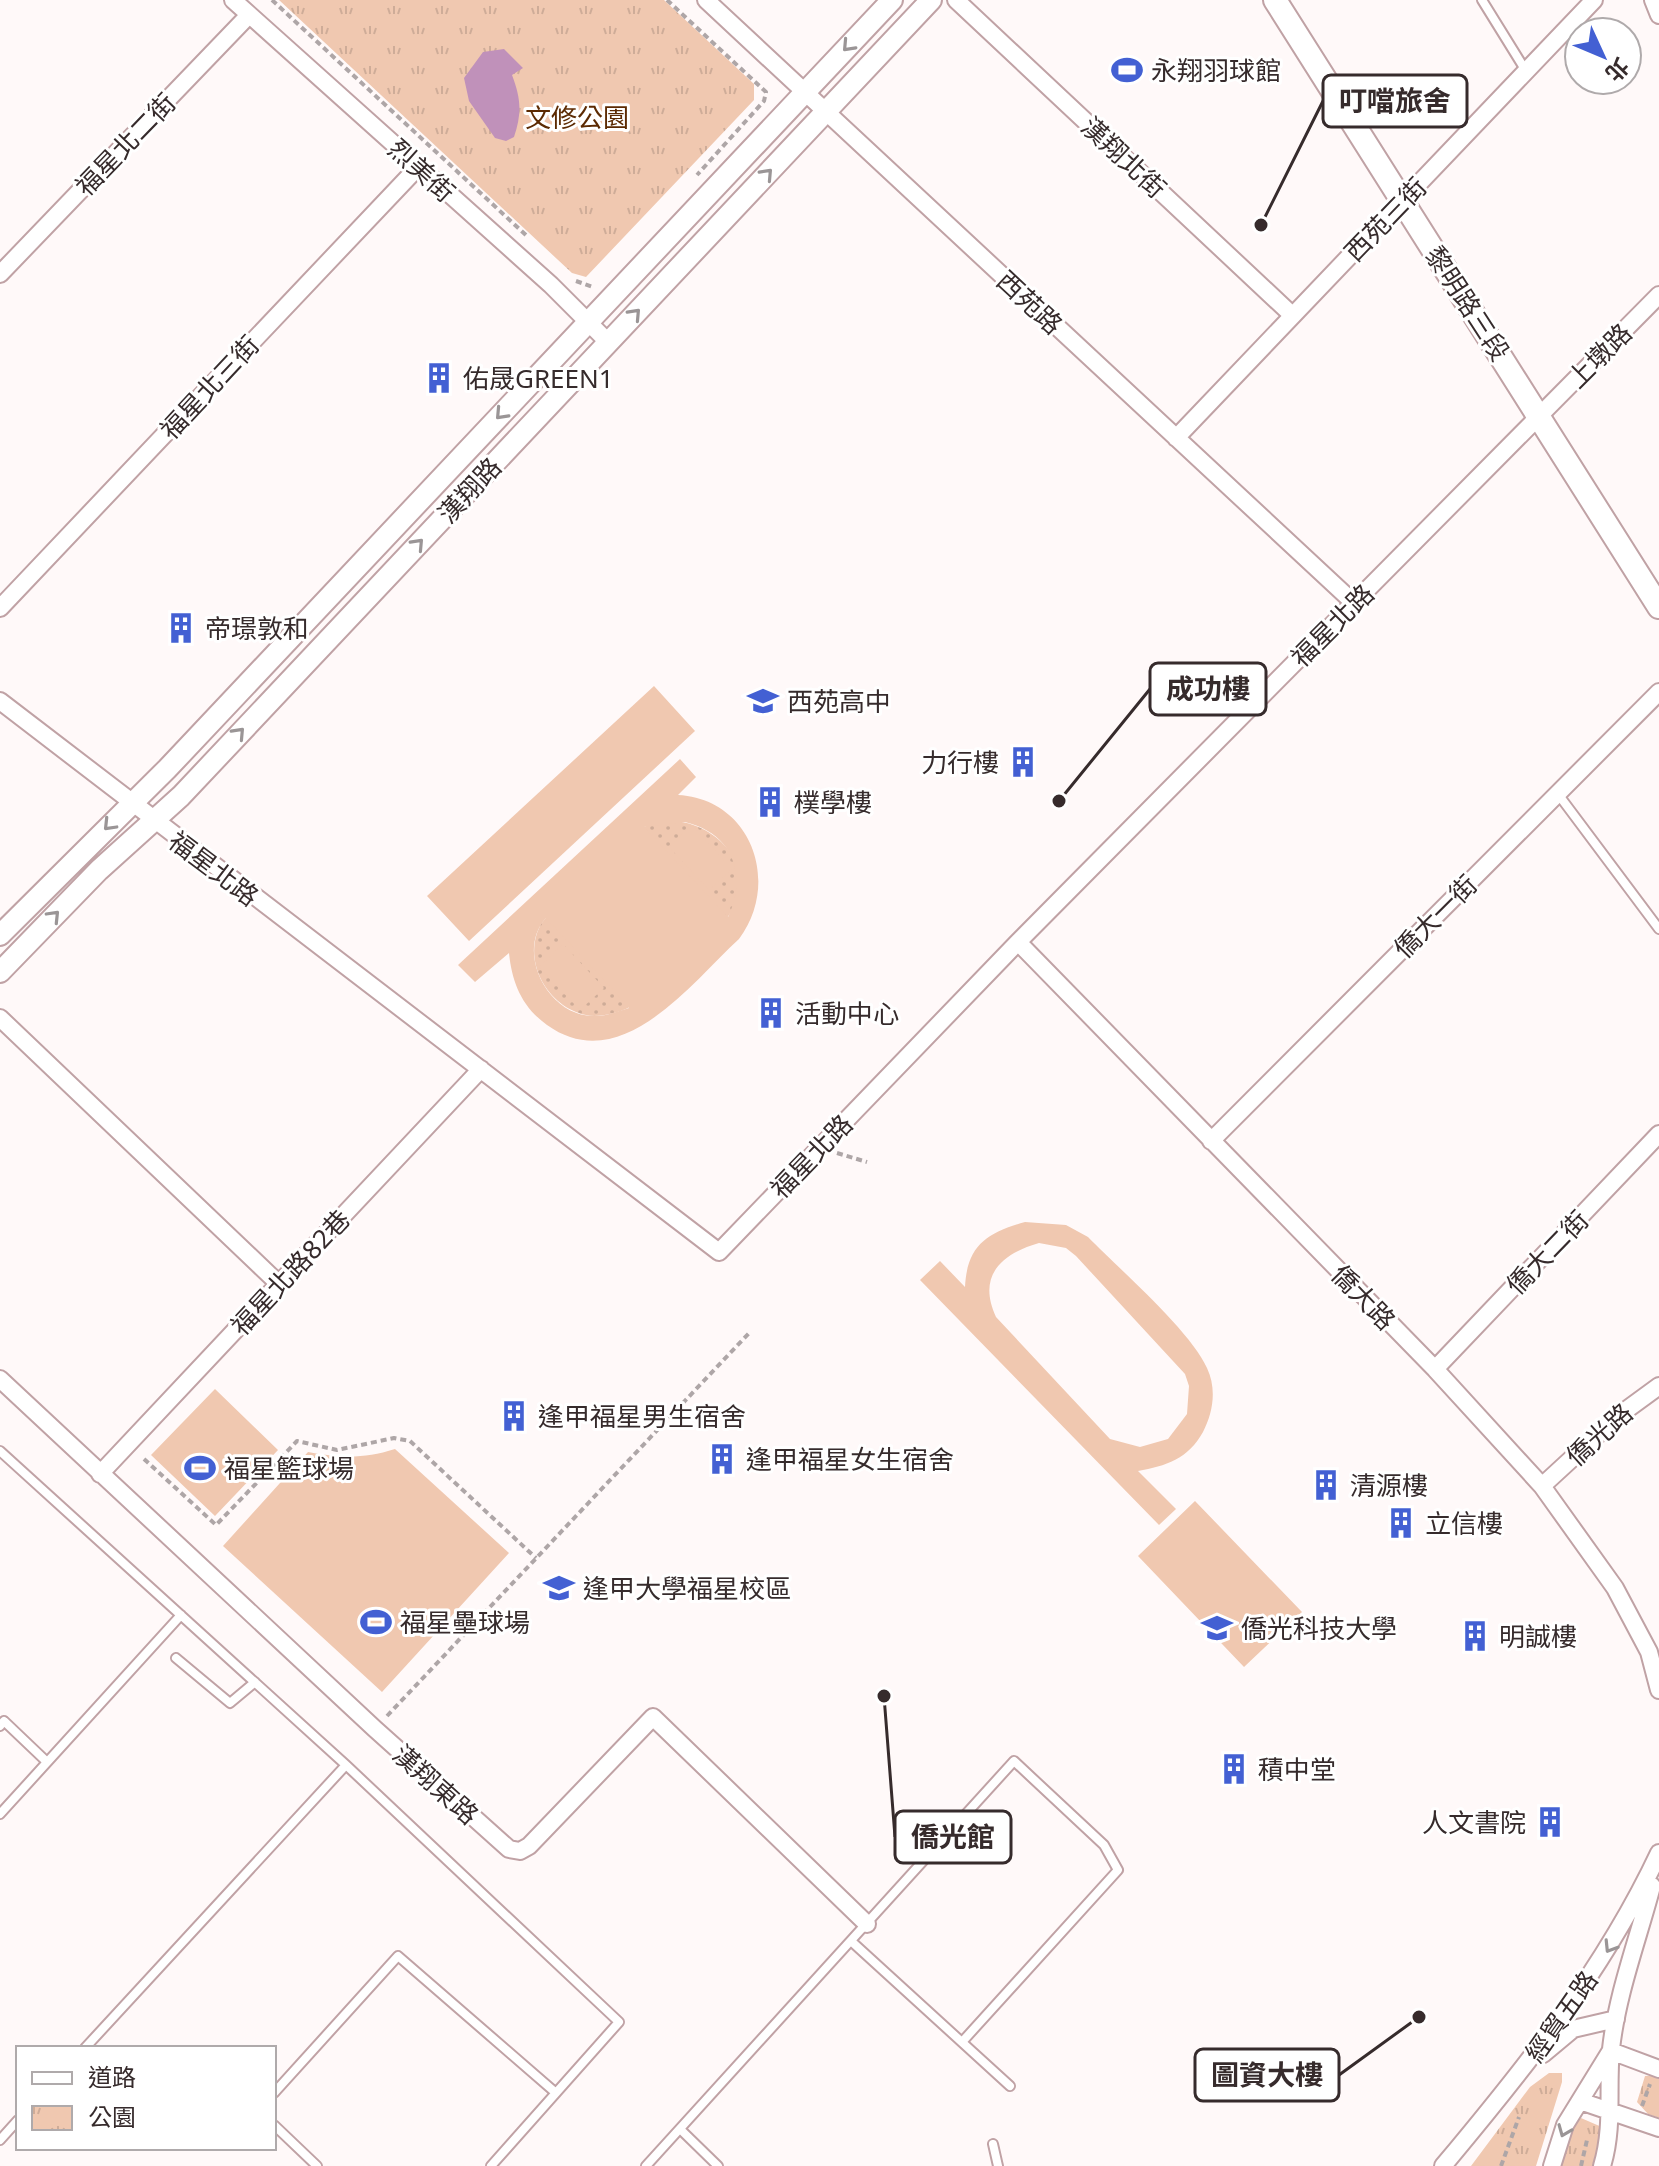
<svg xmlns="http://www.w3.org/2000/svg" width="1659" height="2166" font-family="'Noto Sans','Noto Sans TC',sans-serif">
<defs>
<pattern id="grass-dots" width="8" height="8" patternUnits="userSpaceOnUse" patternTransform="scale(2)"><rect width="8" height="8" fill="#f0c8b0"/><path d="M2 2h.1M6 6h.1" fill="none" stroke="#ceac98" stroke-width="1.8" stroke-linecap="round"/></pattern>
<pattern id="park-tufts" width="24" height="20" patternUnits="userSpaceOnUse" patternTransform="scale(2)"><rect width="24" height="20" fill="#f0c8b0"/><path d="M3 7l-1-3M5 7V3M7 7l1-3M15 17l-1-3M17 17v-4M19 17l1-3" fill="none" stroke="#ceac98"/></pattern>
</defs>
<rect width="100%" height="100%" fill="#fff9f9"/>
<!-- grass -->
<path fill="url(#grass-dots)" d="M671,821C720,822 762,873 727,918C718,930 638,1004 628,1008C617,1013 598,1018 586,1015C548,1007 522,962 540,926C547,912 626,840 641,829C649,823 661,823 671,821Z"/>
<!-- park -->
<path fill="url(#park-tufts)" d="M279,0H664L754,84V100L586,277L572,273Z
M1549,2073H1562V2082L1536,2166H1471L1530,2087Z
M1659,2075V2118L1648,2114L1637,2102L1645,2076Z
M1581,2118L1604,2128L1592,2166H1559L1570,2131Z"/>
<!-- pitch -->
<path fill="#f0c8b0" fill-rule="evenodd" d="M654,686L695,731L469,941L427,896Z
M680,759L696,777L678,795C752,799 781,883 739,939C690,984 621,1078 547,1025C522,1007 512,983 509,953L475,982L458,965ZM685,822C732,833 748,874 728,917L644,827ZM546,918L629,1007V1008C618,1011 605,1017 593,1016C548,1016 515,952 546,918Z
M692,825L732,869L709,890L669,847Z
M563,944L604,988L580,1010L539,967Z
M1025,1222L1066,1225L1088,1237C1119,1269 1190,1330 1207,1368C1217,1389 1213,1413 1203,1432C1188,1459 1166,1466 1138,1471L1176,1509L1159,1525L920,1280L940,1261L965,1287C967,1246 986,1233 1025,1222ZM1039,1243L1066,1248L1076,1256L1185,1374L1189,1386L1187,1414L1168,1439L1140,1447L1110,1439L996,1317C977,1276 1001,1254 1039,1243Z
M215,1389L278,1450L215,1516L151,1455Z
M395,1449L509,1553L382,1692L223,1546L308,1452C340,1458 364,1459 395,1449Z
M1195,1501L1302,1612L1244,1667L1138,1556Z"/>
<!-- water -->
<path fill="#c091ba" d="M504,49L523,68L512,75C521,99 522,113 514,137L506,141L495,138L469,101L464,78L483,52Z"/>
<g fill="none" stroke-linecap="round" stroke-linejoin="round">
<defs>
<path id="service" d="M1482,0L1526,71
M1558,794L1659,929
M0,1451L346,1765L619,2022L491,2166
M176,1658L230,1703L255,1682
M0,1726L4,1721L47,1762
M0,1814L181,1615
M851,1941L1010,2086
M85,2048L346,1765
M274,2093L398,1956L556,2093
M274,2125L317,2166
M680,2129L718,2166
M0,2140L18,2120
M993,2144L998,2166
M646,2166L1014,1761L1104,1845L1118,1870L962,2042"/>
<path id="minor" d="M233,0L551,285L608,342
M706,0L1354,603
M956,0L1291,314
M1653,0L1659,15
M0,274L249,15
M1176,438L1594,0
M0,608L419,166
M0,701L719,1252L1018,942L1659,295
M1018,942L1435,1369L1542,1486L1615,1588L1649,1652L1659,1690
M0,1018L279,1284
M1211,1141L1659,692
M1435,1369L1659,1134
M0,1379L375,1729L509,1849L520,1851L529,1846L653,1717L867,1924
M100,1474L481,1069
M1542,1486L1618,1416L1659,1386
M1611,2051L1659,2069
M1543,2054L1573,2029L1616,2019
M1580,2101L1659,2128
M1443,2166C1525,2068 1604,1970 1659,1853
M1552,2166L1565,2125L1610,2052
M1602,2166C1614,2127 1607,2089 1611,2049C1617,1994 1638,1939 1652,1886"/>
<path id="tertiary" d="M0,935L167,769L892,0
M0,972L99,870L181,796L931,0"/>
<path id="secondary" d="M1275,0L1659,607"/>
</defs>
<!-- service casing -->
<use href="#service" stroke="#c0a2a5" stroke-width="12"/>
<!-- minor casing -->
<use href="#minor" stroke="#c0a2a5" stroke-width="20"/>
<!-- tertiary casing -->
<use href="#tertiary" stroke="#c0a2a5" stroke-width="24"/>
<!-- secondary casing -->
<use href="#secondary" stroke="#c0a2a5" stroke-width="26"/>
<!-- path -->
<path stroke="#aea6a7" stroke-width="4" stroke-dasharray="6 4" stroke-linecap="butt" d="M272,0L528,237
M667,0L766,92L764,101L697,175
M576,281L593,287
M837,1153L867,1162
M144,1459L216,1525L297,1441L337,1450L394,1438L410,1441L536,1558
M387,1716L750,1332
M1642,2106L1650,2084
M1501,2166L1519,2117
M1581,2166L1587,2140"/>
<!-- service -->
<use href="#service" stroke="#fff" stroke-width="8"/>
<!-- minor -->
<use href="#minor" stroke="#fff" stroke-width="16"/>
<!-- tertiary -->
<use href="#tertiary" stroke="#fff" stroke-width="20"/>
<!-- secondary -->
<use href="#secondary" stroke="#fff" stroke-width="22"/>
</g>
<!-- one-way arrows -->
<defs><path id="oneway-chevron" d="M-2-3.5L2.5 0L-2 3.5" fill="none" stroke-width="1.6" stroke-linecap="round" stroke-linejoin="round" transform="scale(2)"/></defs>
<g stroke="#9a9596">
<use href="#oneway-chevron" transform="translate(848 46) rotate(133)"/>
<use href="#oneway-chevron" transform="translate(767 174) rotate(-47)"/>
<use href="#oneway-chevron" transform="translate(635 314) rotate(-47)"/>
<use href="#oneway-chevron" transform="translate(501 414) rotate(133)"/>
<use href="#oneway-chevron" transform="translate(418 544) rotate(-47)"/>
<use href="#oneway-chevron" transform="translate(239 733) rotate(-47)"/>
<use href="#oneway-chevron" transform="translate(109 825) rotate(134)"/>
<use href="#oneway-chevron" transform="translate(54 916) rotate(-46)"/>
<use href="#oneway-chevron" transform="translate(1610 1947) rotate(122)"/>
<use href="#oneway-chevron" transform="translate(1564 2131) rotate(112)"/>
</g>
<!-- icons -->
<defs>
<symbol id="stadium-bare" viewBox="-9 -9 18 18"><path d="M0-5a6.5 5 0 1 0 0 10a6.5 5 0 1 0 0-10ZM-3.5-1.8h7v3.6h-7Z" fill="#4360d3" stroke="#fff" stroke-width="2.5" paint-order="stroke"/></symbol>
<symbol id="building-bare" viewBox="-9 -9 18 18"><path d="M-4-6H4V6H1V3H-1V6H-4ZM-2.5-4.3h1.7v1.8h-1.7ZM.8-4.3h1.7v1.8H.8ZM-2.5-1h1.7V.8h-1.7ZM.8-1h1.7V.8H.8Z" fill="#4360d3" stroke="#fff" stroke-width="2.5" paint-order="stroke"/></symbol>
<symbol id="school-bare" viewBox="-9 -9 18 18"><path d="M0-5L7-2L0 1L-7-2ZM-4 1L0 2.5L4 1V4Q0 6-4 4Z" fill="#4360d3" stroke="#fff" stroke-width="2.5" paint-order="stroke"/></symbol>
<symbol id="university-bare" viewBox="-9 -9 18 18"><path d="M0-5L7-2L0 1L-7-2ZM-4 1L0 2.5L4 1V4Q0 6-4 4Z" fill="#4360d3" stroke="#fff" stroke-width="2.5" paint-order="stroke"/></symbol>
</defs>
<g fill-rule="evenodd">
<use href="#stadium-bare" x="1105" y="48" width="44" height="44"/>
<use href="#building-bare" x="417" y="356" width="44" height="44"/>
<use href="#building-bare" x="159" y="606" width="44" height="44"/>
<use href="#school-bare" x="741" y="679" width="44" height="44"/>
<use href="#building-bare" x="1001" y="740" width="44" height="44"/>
<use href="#building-bare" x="748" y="780" width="44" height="44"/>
<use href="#building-bare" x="749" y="991" width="44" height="44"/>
<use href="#building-bare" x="492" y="1394" width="44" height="44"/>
<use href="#building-bare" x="700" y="1437" width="44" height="44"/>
<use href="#stadium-bare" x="178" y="1446" width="44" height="44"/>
<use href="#building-bare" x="1304" y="1463" width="44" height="44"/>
<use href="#building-bare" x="1379" y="1501" width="44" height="44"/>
<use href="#university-bare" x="537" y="1566" width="44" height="44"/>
<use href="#stadium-bare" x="354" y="1600" width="44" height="44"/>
<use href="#university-bare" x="1195" y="1606" width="44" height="44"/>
<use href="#building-bare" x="1453" y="1614" width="44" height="44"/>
<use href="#building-bare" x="1212" y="1747" width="44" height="44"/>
<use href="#building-bare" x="1528" y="1800" width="44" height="44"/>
</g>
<g text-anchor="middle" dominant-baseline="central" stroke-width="6" stroke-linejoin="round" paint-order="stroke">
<!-- poi labels -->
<g font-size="26" fill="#362b2c" stroke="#fff" text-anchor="start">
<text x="1151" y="70">永翔羽球館</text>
<text x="463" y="378">佑晟GREEN1</text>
<text x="205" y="628">帝璟敦和</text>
<text x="787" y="701">西苑高中</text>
<text x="999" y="762" text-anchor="end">力行樓</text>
<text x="794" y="802">樸學樓</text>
<text x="795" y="1013">活動中心</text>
<text x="538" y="1416">逢甲福星男生宿舍</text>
<text x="746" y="1459">逢甲福星女生宿舍</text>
<text x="224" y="1468">福星籃球場</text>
<text x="1350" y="1485">清源樓</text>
<text x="1425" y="1523">立信樓</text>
<text x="583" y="1588">逢甲大學福星校區</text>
<text x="400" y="1622">福星壘球場</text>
<text x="1241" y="1628">僑光科技大學</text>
<text x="1499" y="1636">明誠樓</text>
<text x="1258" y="1769">積中堂</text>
<text x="1526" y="1822" text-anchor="end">人文書院</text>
</g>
<!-- park labels -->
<g font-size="26" fill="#5c2a02" stroke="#fff">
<text x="577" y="117">文修公園</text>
</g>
<!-- street labels -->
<g font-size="26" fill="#362b2c" stroke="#fff">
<text transform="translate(125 144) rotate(-46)">福星北二街</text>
<text transform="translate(1124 157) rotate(43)">漢翔北街</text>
<text transform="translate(422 170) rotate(42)">烈美街</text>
<text transform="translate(1385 219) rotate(-46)">西苑三街</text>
<text transform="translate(1030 302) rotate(43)">西苑路</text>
<text transform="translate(1468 303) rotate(57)">黎明路三段</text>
<text transform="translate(1599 355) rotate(-45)">上墩路</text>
<text transform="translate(209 387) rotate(-47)">福星北三街</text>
<text transform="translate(469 490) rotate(-47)">漢翔路</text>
<text transform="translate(1332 625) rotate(-45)">福星北路</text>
<text transform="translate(214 868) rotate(37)">福星北路</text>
<text transform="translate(1435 916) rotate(-45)">僑大一街</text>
<text transform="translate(811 1156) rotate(-46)">福星北路</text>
<text transform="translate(1547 1252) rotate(-46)">僑大二街</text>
<text transform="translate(290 1272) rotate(-47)">福星北路82巷</text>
<text transform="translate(1364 1297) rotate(46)">僑大路</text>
<text transform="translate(1599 1434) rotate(-42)">僑光路</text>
<text transform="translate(436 1784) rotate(42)">漢翔東路</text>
<text transform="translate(1561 2016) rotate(-55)">經貿五路</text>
</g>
</g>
<!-- callouts -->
<path fill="none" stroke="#362b2c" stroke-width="3" d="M1261 225L1323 101M1059 801L1150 689M884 1696L895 1837M1419 2017L1339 2075"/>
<g fill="#362b2c" stroke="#fff" stroke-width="3">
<circle cx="1261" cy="225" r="8"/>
<circle cx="1059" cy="801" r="8"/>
<circle cx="884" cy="1696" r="8"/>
<circle cx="1419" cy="2017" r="8"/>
</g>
<g fill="#fff" stroke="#362b2c" stroke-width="3">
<rect x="1323" y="75" width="144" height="52" rx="8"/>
<rect x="1150" y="663" width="116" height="52" rx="8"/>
<rect x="895" y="1811" width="116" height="52" rx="8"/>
<rect x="1195" y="2049" width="144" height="52" rx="8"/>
</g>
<g font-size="28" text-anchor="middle" font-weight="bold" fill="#362b2c">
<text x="1395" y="111">叮噹旅舍</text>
<text x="1208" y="699">成功樓</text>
<text x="953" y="1847">僑光館</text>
<text x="1267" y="2085">圖資大樓</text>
</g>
<!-- legend -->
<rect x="16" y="2046" width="260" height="104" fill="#ffffff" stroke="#afaaab" stroke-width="2"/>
<rect x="32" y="2072" width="40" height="12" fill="#ffffff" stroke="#afaaab" stroke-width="2"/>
<text x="88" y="2086" font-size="24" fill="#362b2c">道路</text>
<rect x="32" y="2106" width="40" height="24" fill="url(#park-tufts)" stroke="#afaaab" stroke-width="2"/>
<text x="88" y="2126" font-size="24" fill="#362b2c">公園</text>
<!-- north arrow -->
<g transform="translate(1603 56) rotate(134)"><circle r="38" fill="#ffffff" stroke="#afaaab" stroke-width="2"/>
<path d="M0-6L14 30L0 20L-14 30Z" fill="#4360d3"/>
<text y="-12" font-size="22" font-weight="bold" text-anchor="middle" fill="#362b2c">北</text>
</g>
</svg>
